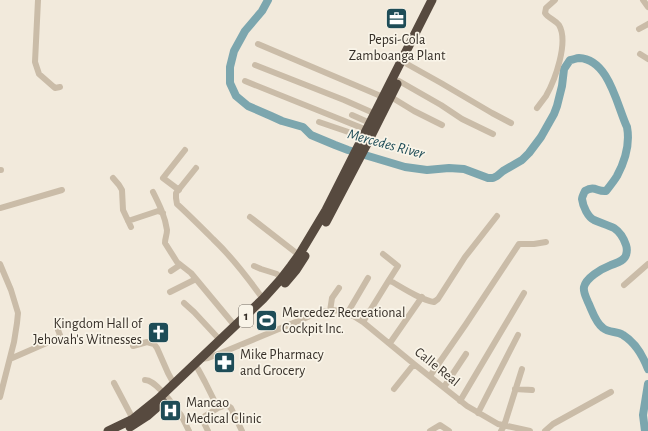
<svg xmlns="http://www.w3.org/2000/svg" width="648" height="431" font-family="'Alegreya Sans',sans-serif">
<rect width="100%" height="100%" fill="#f2eadc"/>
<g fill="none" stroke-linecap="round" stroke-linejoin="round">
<!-- river -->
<path stroke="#7ca6ae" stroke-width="8" d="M268,0L262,11L245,31L234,51L230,67V83L236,96L248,106L271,116L282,121L303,127L311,135L335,145L348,150L405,167L427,170L449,168L464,169L488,178H493L497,176L503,171L522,160L529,153L541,137L554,114L557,106L562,86L564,69L570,60C573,60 576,58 579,58C609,59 617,106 627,127C630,143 625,161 617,176C614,181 610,186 606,191C597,192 595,185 585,191C584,193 582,197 582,199C583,207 588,217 594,220C601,223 608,225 614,228C620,232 624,239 626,245C627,248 627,252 626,255C624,262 615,263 609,266C601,269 586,278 584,287C583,292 586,297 588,302C592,310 595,322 603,328C609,333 617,331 623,335C636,343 643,356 648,369
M645,431L643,415L648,384"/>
<!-- minor -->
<path stroke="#cabca8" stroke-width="6" d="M38,0L35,62L39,74L55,88L60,87
M643,0L648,7
M639,29L648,24
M258,44L383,97
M640,54L648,59
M407,64L441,83L492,113L511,123
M255,65L344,100L378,115
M245,81L367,130
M399,81L441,105L462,119L493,134
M391,97L414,111L442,125
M537,108C540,104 543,100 546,96C555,80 569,42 559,25C555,20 548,18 545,13L546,8L555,0
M352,115L370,123
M319,122L363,137
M196,168L176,193V198L177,204C189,215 201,227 213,239C232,257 248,278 263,299
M0,170H1
M113,178L119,185L122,190L123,210L131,227
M179,190L163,178L185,150
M153,192C159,204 165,216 167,230C167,235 165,238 165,243L177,262L191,273L235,326
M0,208L62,190
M250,217L299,255
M128,221L158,211L163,213
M383,254L398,266L389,280
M0,264L11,290L18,313L17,323L14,342L0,397
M254,266L261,269L277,274L281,279
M171,271L180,265
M624,285L648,264
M170,292L196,279
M184,303L194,312L220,340
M330,311L332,298L339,288
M348,312L368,278
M363,322L389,280C403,288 419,299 434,302L438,299L465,257L497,216
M390,343L422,297
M133,346L147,342L154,344L157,348L168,373L174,384
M10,359L58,338L60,335L58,330
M201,359L208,358L221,353L315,314C336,307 345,310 363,322L414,364L467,406L498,424L530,431
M198,369L205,382L218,408
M430,376L466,324L519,244H534L546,242
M145,380C152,380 158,388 164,393
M114,383L133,419
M444,387L466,354
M394,389L414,364
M515,389L532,390
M168,398L181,415L189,431
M460,401L524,293
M478,413L518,335
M208,431L203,421L205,416L218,408L227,405L231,408L242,431
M430,431L440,425L449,431
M501,431L504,426L522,369
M545,431L553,424L611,392"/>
<!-- highway -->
<path stroke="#574a3f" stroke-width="9" d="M326,222L367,144L397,84
M285,283L296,270L305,256
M130,427L147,416L163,402
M108,431L133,419L159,398L263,299L281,279L291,266L299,255L326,210L432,0"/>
</g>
<!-- icons -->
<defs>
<symbol id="office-square" viewBox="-11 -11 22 22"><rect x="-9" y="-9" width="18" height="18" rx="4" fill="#1e4c57" stroke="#f9f4e8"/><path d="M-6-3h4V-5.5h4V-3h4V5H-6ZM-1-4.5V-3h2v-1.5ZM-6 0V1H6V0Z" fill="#fff"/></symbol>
<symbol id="stadium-square" viewBox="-11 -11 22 22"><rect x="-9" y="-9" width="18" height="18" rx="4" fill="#1e4c57" stroke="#f9f4e8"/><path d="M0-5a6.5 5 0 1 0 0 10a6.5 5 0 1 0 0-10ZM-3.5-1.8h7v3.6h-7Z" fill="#fff"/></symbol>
<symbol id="church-square" viewBox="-11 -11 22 22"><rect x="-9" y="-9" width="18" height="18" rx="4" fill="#1e4c57" stroke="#f9f4e8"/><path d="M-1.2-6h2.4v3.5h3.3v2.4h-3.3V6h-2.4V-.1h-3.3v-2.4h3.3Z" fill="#fff"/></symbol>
<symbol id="pharmacy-square" viewBox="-11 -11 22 22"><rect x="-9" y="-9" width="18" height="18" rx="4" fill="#1e4c57" stroke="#f9f4e8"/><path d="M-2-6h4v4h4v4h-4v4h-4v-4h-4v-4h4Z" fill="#fff"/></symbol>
<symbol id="hospital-square" viewBox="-11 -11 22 22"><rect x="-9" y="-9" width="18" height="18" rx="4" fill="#1e4c57" stroke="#f9f4e8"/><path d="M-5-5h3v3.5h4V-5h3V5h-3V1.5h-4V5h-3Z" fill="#fff"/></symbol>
</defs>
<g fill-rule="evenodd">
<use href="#office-square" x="384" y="6" width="25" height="25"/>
<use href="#stadium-square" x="254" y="308" width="25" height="25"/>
<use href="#church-square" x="146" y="320" width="25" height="25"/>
<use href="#pharmacy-square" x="212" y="350" width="25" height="25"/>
<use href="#hospital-square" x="158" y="398" width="25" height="25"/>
</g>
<g text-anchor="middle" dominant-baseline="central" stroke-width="3.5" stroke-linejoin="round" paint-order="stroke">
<!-- shield labels -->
<rect fill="#f9f4e8" stroke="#706a62" stroke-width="1" x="239" y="305" width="14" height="22" rx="3"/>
<g font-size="13" font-weight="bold" fill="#362f28">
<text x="246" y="316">1</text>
</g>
<!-- poi labels -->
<g font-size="14" fill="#362f28" stroke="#f9f4e8" text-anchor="start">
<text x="397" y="40" text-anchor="middle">Pepsi-Cola<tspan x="397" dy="16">Zamboanga Plant</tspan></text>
<text x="282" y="313">Mercedez Recreational<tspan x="282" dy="16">Cockpit Inc.</tspan></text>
<text x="142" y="324" text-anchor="end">Kingdom Hall of<tspan x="142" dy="16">Jehovah's Witnesses</tspan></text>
<text x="240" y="355">Mike Pharmacy<tspan x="240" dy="16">and Grocery</tspan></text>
<text x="186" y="403">Mancao<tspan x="186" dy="16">Medical Clinic</tspan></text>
</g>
<!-- street labels -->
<g font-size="14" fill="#362f28" stroke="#f9f4e8">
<text transform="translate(437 367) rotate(39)">Calle Real</text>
</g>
<!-- water labels -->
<g font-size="15" font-style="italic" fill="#1e4c57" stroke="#f9f4e8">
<text transform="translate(386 144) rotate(15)">Mercedes River</text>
</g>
</g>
</svg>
